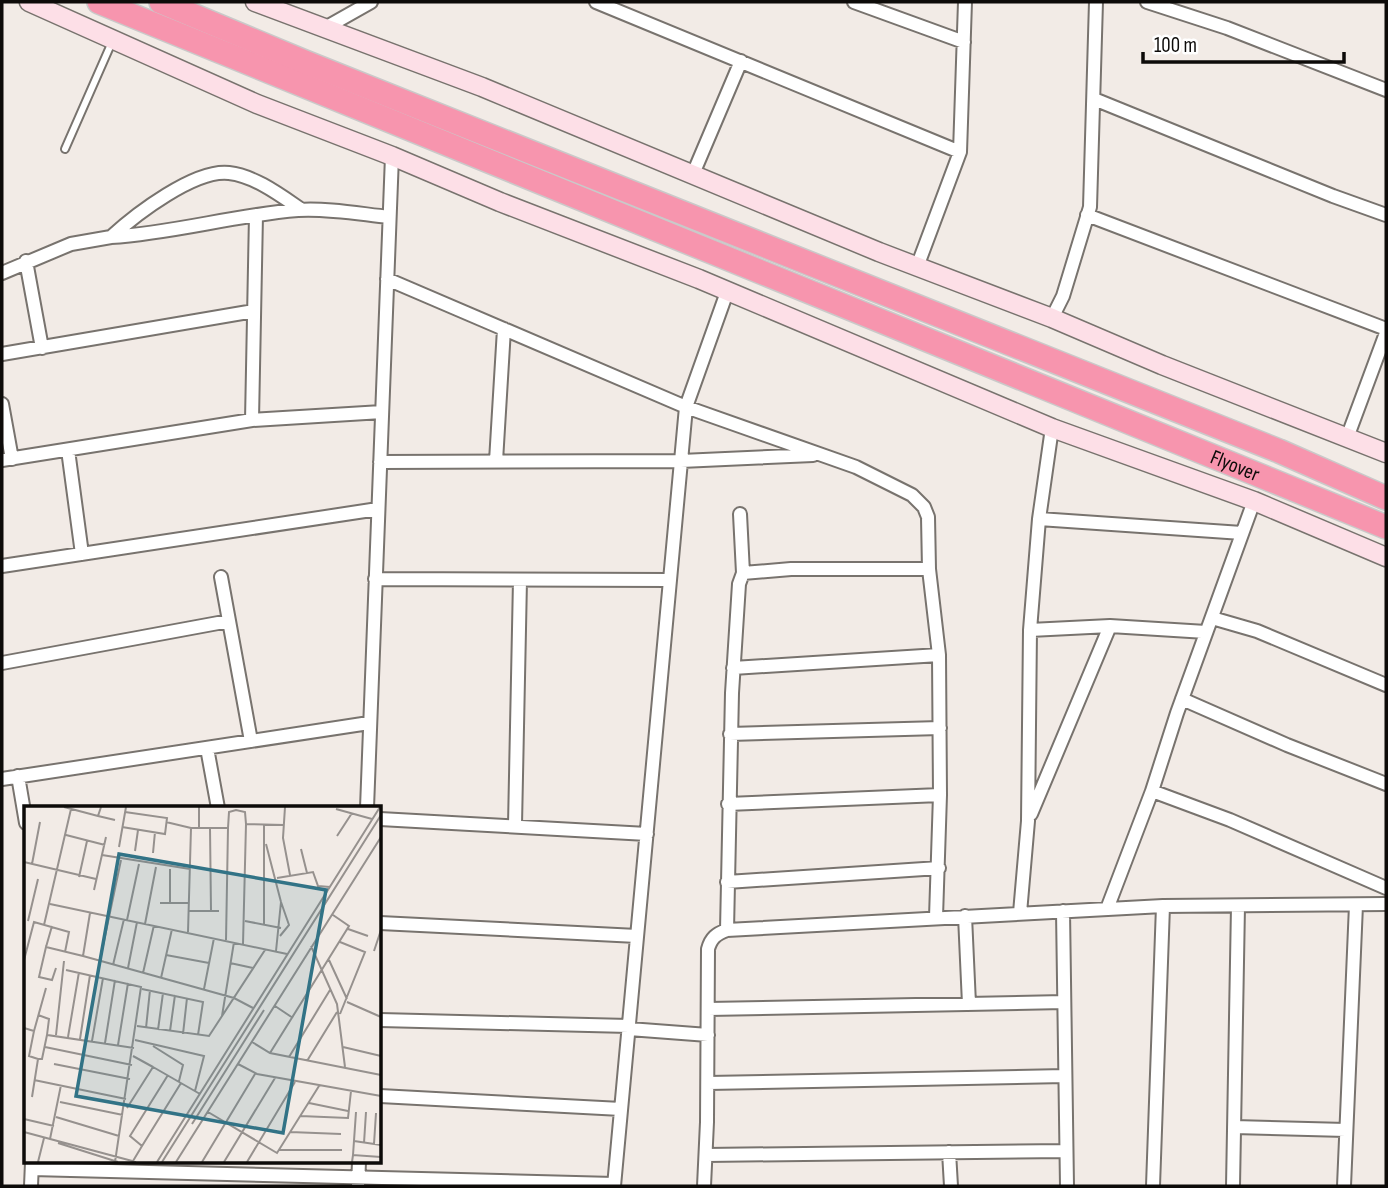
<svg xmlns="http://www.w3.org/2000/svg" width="1388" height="1188" font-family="'Sofia Sans Condensed',sans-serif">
<rect width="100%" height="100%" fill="#f2ebe6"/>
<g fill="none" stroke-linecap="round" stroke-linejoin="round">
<defs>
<path id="lane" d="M65,149L112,42"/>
<path id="street" d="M596,2L960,152
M854,2L964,42
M1147,2L1227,28L1386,90
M325,28L371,2
M1094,99L1333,196L1386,215
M693,174L741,61
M302,210C280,195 255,176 229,173C195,169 136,214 111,237C174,233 235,215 298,210C328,208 360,214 389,217
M1087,215L1386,329
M26,261L42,348
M917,267L960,152L965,2
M2,273L71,244L111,237
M387,279L686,407L856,467L912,495L924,507L928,517L929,569L939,655L940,795L936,917
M1052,318L1063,296L1090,207L1096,2
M2,354L254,311
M2,404L12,459
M252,420L256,215
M1347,438L1386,333
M68,450L82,554
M2,460L252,420L382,412
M496,461L504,329
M380,462L681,461L813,455
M1254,501L1177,713L1152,791L1230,820L1386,888
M740,514L743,573
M1039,519L1052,428
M2,566L378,509
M221,577L251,741
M375,579L670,580
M1212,618L1257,631L1386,685
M1030,630L1110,626
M2,663L229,621
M733,668L939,655
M1182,699L1287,745L1386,784
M730,734L940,728
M207,748L218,808
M18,776L26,823
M2,779L369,723
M728,804L940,795
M367,808L392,156
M1031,814L1110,626L1206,632
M380,819L647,834
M515,825L520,580
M727,882L939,868
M1107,909L1152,791
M1063,911L1067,1186
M1020,913L1028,821L1030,630L1039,519L1242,533
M965,916L969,1004
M380,923L637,936
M727,930L732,693L739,584L743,573L791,569H929
M708,1009L1064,1002
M380,1020L629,1026
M629,1029L708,1035
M708,1083L1065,1076
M380,1096L621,1109
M1234,1127L1346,1130
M949,1152L951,1186
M706,1155L1066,1151
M32,1169L614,1184
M31,1186L32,1162
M358,1186L359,1162
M614,1186L686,407L727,292
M704,1186L707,1122L708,949C711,938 716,934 727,930L1163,906L1386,904
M1153,1186L1163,906
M1233,1186L1238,906
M1344,1186L1356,905"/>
<path id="secondary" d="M29,2L257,104L392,156L500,202L699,279L1052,428L1254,501L1386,557
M255,2L482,87L879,252L1052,318L1162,365L1386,453"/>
<g id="highway">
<path id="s1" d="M99,2L1386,527"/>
<path d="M161,2L305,62L1279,451L1386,498"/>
</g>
</defs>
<!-- lane casing -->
<use href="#lane" stroke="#78736e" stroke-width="10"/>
<!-- street casing -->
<use href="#street" stroke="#78736e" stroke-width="16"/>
<!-- secondary casing -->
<use href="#secondary" stroke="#78736e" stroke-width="21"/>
<!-- highway casing -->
<use href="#highway" stroke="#cac9c9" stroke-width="26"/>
<!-- lane -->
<use href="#lane" stroke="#fff" stroke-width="6"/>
<!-- street -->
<use href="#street" stroke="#fff" stroke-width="12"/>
<!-- secondary -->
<use href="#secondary" stroke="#fddfe7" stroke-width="18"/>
<!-- highway -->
<use href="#highway" stroke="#f795ae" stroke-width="23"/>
</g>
<g text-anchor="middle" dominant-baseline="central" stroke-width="6" stroke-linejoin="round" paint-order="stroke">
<!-- street labels -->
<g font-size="21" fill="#0d0b09" stroke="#fff">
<text stroke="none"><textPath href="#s1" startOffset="1227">Flyover</textPath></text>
</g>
</g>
<!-- overview -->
<g transform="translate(24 806)">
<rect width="357" height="357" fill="#f2ebe6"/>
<path fill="none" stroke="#96918e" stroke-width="2" d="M40,1L74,10M77,1L74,10L91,14M261,1L259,32L266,69M312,3L348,13M142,16L167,22M98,21L141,28L143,12L101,6M175,22H204L205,6L212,4L221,6L222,18L260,19M186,22L187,105M42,29L81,39M313,30L328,7M242,38L257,96M95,41L102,1M277,43L283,67M111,45L114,24M129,47L131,26M78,49L166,63M0,56L72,73M8,58L16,16M146,63V97M55,71L63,35M253,72L289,66L294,80L306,81M70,84L82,31M136,97H165M26,98L263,148M165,105H195M66,107L59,150L210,192L229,202M103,114L115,58M4,115L14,73M221,115L257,122M121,118L132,61M20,119L47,3M240,119V18M324,123L344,130M164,126L167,22H175V1M202,134L204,22M316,136L341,146L316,208M219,138L222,18M287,140L313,198L321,261M22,141L28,120M252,145L257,96L265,119L256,130M350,145L357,124M142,149L185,157M0,154L10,116L45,126L41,146M76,154L97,54M305,154L323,193M206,157L229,162M89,159L100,113M32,162L28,174L15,171L22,141L59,150M104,162L113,116M42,164L117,181L91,356M119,167L130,119M137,172L148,123M118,183L179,196L174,229M180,183L190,132M323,196L357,211M251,200L269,212M14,209L25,213L23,229M198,210L210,136M113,220L185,230L241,144M0,222L10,225L5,250L14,253H18L23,229L110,242M122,222L126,184M134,224L139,187M10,225L22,182M146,225L151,189M159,228L163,192M32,229L40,155M44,231L55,166M56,233L66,169M111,234L180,250L171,285M68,235L79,172M228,236L246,247L357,269M81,237L91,174M94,239L104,177M129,240L159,259L155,275M21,241L108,259M319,241L357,250M246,247L325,120L309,109M109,250L129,261M265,251L306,184M283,255L313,206M30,258L106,273M214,258L233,268L357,290M10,274L102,293M8,291L14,253M36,296L99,309M285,297L324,305M103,302L129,261L176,288M184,306L253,347L295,280M276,310L324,312L327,285M32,311L95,330M0,313L30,320M168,318L240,204M0,326L112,356M266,326L317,328M26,333L37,279M330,335L357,339M34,337L94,356M340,337L342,306M350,338L352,307M118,340L157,277M255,344H318M329,349L332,306M109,355L118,340L106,330L144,269M14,356L20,332M133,356L356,1M138,356L357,9M152,356L357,31M178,356L231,268M200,356L251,272M223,356L271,276M328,356L329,349L357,351"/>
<path fill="#327386" fill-opacity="0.15" stroke="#327386" stroke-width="3.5" d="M95,48L302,84L259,327L52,290Z"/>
<rect width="357" height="357" fill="none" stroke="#0d0b09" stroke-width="3.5"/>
</g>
<!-- border -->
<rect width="1388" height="1188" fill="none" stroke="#0d0b09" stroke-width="7"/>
<!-- scale -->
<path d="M1143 52v10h201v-10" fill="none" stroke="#0d0b09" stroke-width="3.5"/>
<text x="1154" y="52" font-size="21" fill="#0d0b09" stroke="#ffffff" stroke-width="5" paint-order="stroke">100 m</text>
</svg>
